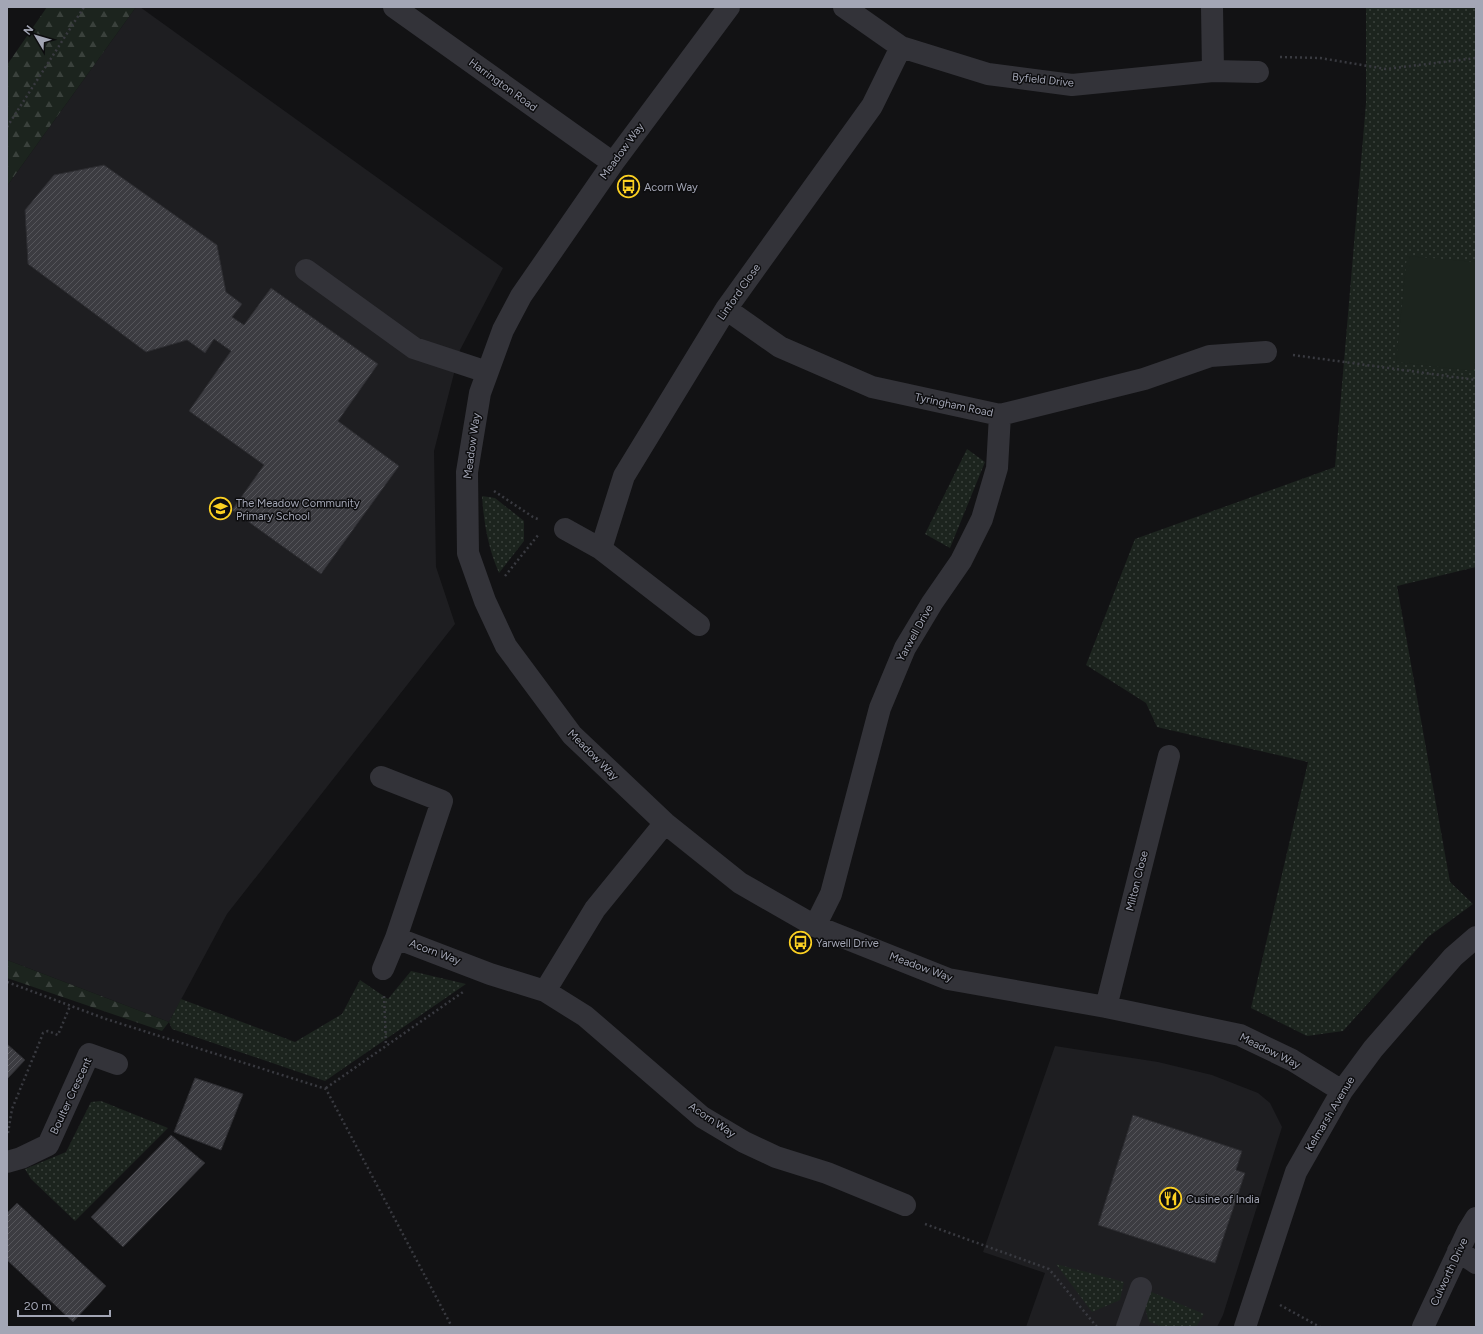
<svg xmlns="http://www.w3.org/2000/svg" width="1483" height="1334" font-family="Figtree,sans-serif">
<defs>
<pattern id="grass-dots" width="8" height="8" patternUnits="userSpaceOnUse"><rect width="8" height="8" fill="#1c241e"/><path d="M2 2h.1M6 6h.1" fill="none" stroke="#3a413c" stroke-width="1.8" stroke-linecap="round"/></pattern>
<pattern id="forest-firs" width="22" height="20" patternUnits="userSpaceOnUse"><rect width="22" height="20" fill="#1c241e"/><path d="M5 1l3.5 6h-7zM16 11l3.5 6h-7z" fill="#3a413c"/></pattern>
<pattern id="building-hatch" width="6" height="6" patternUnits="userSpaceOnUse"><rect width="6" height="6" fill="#3c3c41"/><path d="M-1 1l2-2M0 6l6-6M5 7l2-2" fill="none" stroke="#55555a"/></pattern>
</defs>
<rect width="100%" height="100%" fill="#121214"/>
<!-- built -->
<path fill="#1e1e21" d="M136,7H140L503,268L460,350L434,451L436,567L455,624L227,914L169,1022L7,960V186Z
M1055,1046L1158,1062L1212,1075L1258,1093L1270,1103L1282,1127L1223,1315L1217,1327H1026L1045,1273L983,1252Z"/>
<!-- grass -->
<path fill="url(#grass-dots)" d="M1366,7H1476V567L1397,586L1450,882L1473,904L1428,937L1343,1031L1307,1036L1251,1008L1308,762L1157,727L1146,703L1086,665L1135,539L1335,467L1366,103Z
M967,449L985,462L950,548L925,534Z
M482,496L495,498L524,521V541L499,573C488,547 484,524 482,496Z
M411,971L466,984L325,1081L172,1029L169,1022L181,999L295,1042L342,1014L360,980L388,999Z
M101,1101L168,1128L75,1221L31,1179L25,1169L66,1152L91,1102Z
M1056,1264L1124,1282L1120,1300L1092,1312Z
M1149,1291L1204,1314L1196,1327H1164L1149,1322L1144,1304Z"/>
<!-- forest -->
<path fill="url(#forest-firs)" d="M47,7H136L7,186V65Z
M7,960L169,1022L162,1031L7,978Z"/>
<!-- park -->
<path fill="#1c241e" d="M1407,256L1476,262V352L1474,371L1396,362Z"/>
<!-- building -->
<path fill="url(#building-hatch)" stroke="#2c2c30" d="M104,165L217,245L226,292L242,304L232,317L244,325L271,288L378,364L338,421L399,466L321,574L232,510L264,465L189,411L231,351L214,339L205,353L187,340L146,352L28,264L25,210L54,175Z
M7,1044L25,1060L7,1079Z
M195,1078L243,1094L221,1150L174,1132Z
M1133,1115L1242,1151L1236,1170L1245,1173L1215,1263L1098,1225Z
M171,1135L205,1163L123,1247L91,1217Z
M17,1203L106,1286L73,1322L7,1260V1213Z"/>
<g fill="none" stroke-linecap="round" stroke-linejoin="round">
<!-- path -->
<path stroke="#393a40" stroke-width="2.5" stroke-dasharray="2 3" stroke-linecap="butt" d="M1280,57L1320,58L1386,69L1476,58
M7,127L84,7
M1293,355L1476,380
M494,491L533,517L540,520
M505,576L539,534
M7,982L106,1019L326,1089L452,1327
M384,996L386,1046
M326,1088L463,992
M8,1133L12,1109L40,1041L43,1033L48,1031L58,1035L70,1006
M925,1224L1049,1269L1097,1327
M1280,1305L1320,1327"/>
<!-- minor -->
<path stroke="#333339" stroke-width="22" d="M394,7L613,163
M729,7L613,163L521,296L503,330L480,393L467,472L468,553L485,601L506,646L572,735L665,823L740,883L815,926L948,979L1106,1007L1240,1035L1292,1060L1342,1091
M844,7L901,47L988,74L1072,85L1213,71L1258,72
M1212,7L1213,71
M306,270L414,348L487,372
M726,309L780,347L872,387L1000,415L1144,379L1210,356L1266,352
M565,529L601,549L699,625
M601,549L624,476L726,309L872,106L901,47
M381,777L442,801L396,938L490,974L545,991L585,1016L702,1117L744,1142L776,1157L827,1173L905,1205
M815,926L831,894L880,708L905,648L932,603L961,561L982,519L997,468L1000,415
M383,969L396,938
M545,991L595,909L665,823
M1106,1007L1169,756
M7,1162L21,1158L48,1145L89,1054L117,1064
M1458,1251L1476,1263
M1127,1327L1141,1288
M1245,1327L1296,1172L1342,1091L1373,1049L1453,957L1476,937
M1423,1327L1468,1231L1476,1218"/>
</g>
<!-- icons -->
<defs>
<symbol id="bus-ring" viewBox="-11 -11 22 22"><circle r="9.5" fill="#0d0d0f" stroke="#fbd022" stroke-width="1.5"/><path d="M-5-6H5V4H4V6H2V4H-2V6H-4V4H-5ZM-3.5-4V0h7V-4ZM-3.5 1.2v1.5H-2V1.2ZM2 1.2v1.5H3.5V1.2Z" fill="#fbd022"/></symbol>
<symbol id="school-ring" viewBox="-11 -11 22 22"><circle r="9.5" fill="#0d0d0f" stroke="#fbd022" stroke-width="1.5"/><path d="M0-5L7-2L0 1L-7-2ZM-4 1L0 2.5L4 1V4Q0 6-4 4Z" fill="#fbd022"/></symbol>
<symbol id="restaurant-ring" viewBox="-11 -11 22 22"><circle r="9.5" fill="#0d0d0f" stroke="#fbd022" stroke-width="1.5"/><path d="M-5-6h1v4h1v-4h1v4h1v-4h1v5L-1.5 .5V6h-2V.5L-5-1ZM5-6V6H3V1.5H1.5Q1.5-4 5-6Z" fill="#fbd022"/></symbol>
</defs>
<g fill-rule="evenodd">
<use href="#bus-ring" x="616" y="174" width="25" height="25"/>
<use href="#school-ring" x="208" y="496" width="25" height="25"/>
<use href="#bus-ring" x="788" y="930" width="25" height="25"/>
<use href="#restaurant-ring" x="1158" y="1186" width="25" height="25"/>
</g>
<g text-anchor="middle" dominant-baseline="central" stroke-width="3" stroke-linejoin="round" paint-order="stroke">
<!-- street labels -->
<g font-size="11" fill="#a3a6b5" stroke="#0d0d0f">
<text transform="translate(1043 80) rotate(6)">Byfield Drive</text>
<text transform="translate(503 85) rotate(36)">Harrington Road</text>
<text transform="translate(622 151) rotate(-54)">Meadow Way</text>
<text transform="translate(739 292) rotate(-55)">Linford Close</text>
<text transform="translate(954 405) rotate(12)">Tyringham Road</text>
<text transform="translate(472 446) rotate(-82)">Meadow Way</text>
<text transform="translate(915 633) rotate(-61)">Yarwell Drive</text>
<text transform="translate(593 755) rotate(45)">Meadow Way</text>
<text transform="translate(1137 881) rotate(-76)">Milton Close</text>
<text transform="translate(435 952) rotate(20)">Acorn Way</text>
<text transform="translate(921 967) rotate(20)">Meadow Way</text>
<text transform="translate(1270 1051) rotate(26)">Meadow Way</text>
<text transform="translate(71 1096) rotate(-65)">Boulter Crescent</text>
<text transform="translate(1330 1114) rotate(-59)">Kelmarsh Avenue</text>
<text transform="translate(712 1120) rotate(34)">Acorn Way</text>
<text transform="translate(1449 1272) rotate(-65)">Culworth Drive</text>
</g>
<!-- poi labels -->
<g font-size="11" fill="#a3a6b5" stroke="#0d0d0f" text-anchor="start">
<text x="644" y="187">Acorn Way</text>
<text x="236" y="503">The Meadow Community<tspan x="236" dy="13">Primary School</tspan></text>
<text x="816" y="943">Yarwell Drive</text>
<text x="1186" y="1199">Cusine of India</text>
</g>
</g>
<!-- border -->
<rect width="1483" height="1334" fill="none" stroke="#a3a6b5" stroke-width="16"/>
<!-- north arrow -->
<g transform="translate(36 36) rotate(308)" stroke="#0d0d0f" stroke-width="3" paint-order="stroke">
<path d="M0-3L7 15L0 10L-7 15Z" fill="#a3a6b5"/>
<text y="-6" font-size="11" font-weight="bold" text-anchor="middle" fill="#a3a6b5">N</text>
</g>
<!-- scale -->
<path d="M18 1310v6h92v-6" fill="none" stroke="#a3a6b5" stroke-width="2"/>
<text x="24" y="1310" font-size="12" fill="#a3a6b5" stroke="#0d0d0f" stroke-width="3" paint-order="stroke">20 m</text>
</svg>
